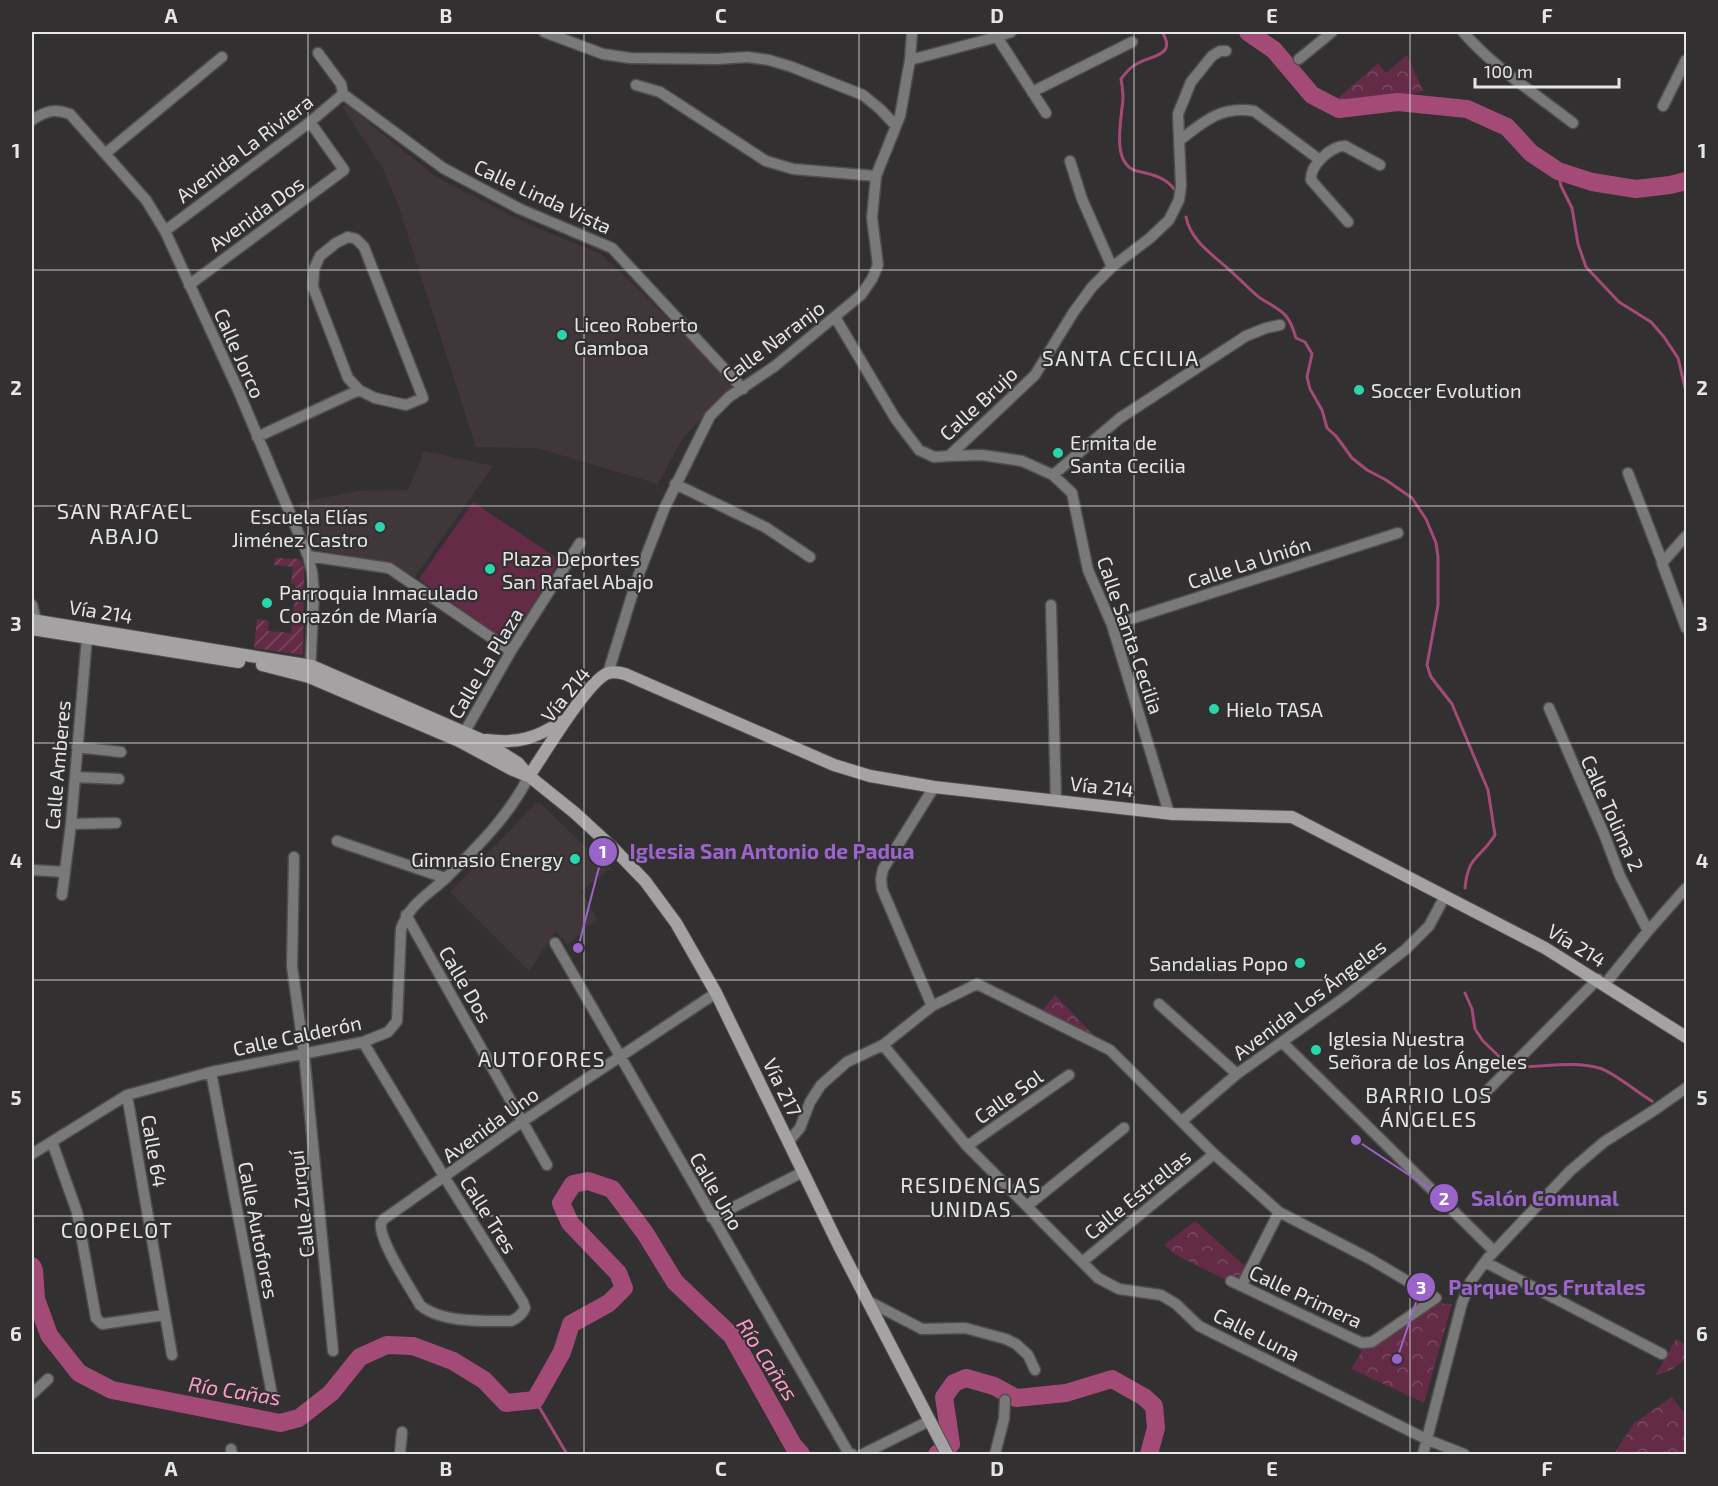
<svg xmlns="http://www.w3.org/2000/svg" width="1718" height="1486" font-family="'Exo 2',sans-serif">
<defs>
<pattern id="park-crowns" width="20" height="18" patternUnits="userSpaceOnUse" patternTransform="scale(1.5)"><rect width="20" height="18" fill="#642b47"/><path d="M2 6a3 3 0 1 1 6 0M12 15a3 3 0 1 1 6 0" fill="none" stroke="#7a4a62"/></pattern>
<pattern id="garden-furrows" width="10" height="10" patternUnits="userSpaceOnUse" patternTransform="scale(1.5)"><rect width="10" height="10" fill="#642b47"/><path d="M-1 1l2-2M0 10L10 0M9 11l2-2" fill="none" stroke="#7a4a62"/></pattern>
</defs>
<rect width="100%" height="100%" fill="#333031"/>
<!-- built -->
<path fill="#40373b" d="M347,105L436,177L532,226L601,254L635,286L734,385L682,439L658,484L537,448L476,447L397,202L383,169L342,106Z
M424,451L493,466L415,577L387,562L319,550L298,503L358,491L408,490Z
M536,803H540L593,854L611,868L581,891L597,918L568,945L556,931L529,971L450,892Z"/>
<!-- park -->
<path fill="url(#park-crowns)" d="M1407,55L1423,91L1390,100L1342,105L1336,100L1378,63L1386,73Z
M1055,995L1103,1045L1041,1012Z
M1195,1221L1246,1267L1241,1281H1228L1176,1255L1164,1245Z
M1436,1303L1452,1304L1424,1403L1351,1369L1363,1349L1388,1337Z
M1676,1339L1686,1345V1359L1671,1370L1655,1376Z
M1672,1397L1686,1416V1454H1614L1634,1423Z"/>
<!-- garden -->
<path fill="url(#garden-furrows)" d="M275,558L300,559L304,568L303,655L254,648L257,619L269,621L268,631L291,633L296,590L294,583L291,584L293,567L274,565Z"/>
<!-- pitch -->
<path fill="#642b47" d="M473,502L560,560L509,643L419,579Z"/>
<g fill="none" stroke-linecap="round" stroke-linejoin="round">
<!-- stream -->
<path stroke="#a34b76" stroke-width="3" d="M1162,32C1178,57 1149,55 1135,65C1129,68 1125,74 1121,79C1122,85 1123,92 1123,98C1122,118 1110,164 1137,171C1150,174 1166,177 1174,189
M1558,171L1561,186L1572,208L1578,244L1586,267L1619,302L1651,322L1664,337L1678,358L1686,392
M1186,217C1191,243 1218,258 1236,276C1244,283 1252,292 1260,298C1282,312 1288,311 1296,338L1305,342L1312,354L1307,377L1310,389L1322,410L1327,428L1336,436L1352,458L1367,470L1386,480L1412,498L1426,519L1436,543L1438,557V605L1427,665L1431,677L1452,704L1488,790L1495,835C1480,859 1468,855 1465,888
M1465,993L1472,1009L1475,1029L1483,1041L1508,1065
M1518,1067C1542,1067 1575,1061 1599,1068C1614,1072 1636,1092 1652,1101
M535,1400L567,1454"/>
<!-- river -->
<path stroke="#a34b76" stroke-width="18" d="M1248,32L1274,50L1312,95L1339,109L1398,102L1467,109L1507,127L1531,153L1558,171L1592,182L1636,189L1670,185L1686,181
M32,1266L34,1270L36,1299L49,1335L79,1373L112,1390L280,1423L299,1418L331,1393L360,1357L387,1345L413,1346L453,1361L484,1380L506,1403L535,1400L562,1352L571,1324L609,1303L624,1288L618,1273L570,1223L561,1203L573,1184L588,1181L612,1189L645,1233L675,1282L732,1336L793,1445L801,1454
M937,1454L951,1444L944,1397L954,1383L966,1378L994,1386L1016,1398L1066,1393L1112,1379L1144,1397L1154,1406L1156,1428L1149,1454"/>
<defs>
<path id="street" d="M544,32L603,54L630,58L717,59L747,57L769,60L792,67L863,95L880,109L896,126
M1463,32C1494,68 1536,94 1573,123
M997,37L1046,113
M318,53L341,84L343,94L443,168L520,209L612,248L743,389
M1299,59L1332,32
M910,60L997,37L1011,32
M636,85L660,92L766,161L793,169L876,176
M1032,92L1132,42
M1663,106L1686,60
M32,120C46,111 54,108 70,114L146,200L165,231L239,392L308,556L312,572L314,592L310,673
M1179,141C1204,121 1221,106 1254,111L1320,160
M106,153L222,57
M1070,161L1082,199L1112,267
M1348,222L1311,180C1310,165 1331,146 1345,146L1380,165
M165,231L310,122L343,94
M348,237L356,239L364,247L423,398L406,405L375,398L359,390L348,378L313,287L314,269L320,256L336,243Z
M189,285L344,170L310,122
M835,317L895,418L919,450L934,457L949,456L1035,375L1073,313L1092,287L1112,267L1150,238L1169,220L1179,200L1181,186L1178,114L1191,82L1212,56L1220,51H1226
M257,437L359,390
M949,456L982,455L1022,461L1053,475L1072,493L1088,570L1112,625L1169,813
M1628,473L1662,561
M1053,475L1120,418L1246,336L1266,328L1280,325
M675,484L765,527L810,557
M1686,536L1662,563L1686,628
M308,556L389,568L511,651
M32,605L36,620
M1051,605L1056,801
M1112,625L1398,533
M608,673L637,579L665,507L710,416L729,397L775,366L861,295L872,279L878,265L872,218L876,176L900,116L910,60L912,32
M1549,708L1604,834L1620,876L1648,931
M460,740L511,651L580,543
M77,747L121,752
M75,777L119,779
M71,824L116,823
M337,841L445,878
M294,857L292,966L304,1053L333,1351
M32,870L65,872
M62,895L71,824L87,637
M406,915L547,1165
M555,943L848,1452L852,1454
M1605,984L1648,931L1686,888
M1159,1004L1237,1074
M932,1006L882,889L881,879L883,869L934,787
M363,1042L445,1178L523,1302L525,1308C522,1315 518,1318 511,1321C483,1321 441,1323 420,1305C411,1289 378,1240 381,1223L384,1219L523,1121L716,993
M1282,1042L1494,1251
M883,1045L967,1146L1098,1278L1119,1289L1161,1295L1176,1304L1199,1326L1428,1440L1464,1454
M211,1072L272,1395
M127,1095L172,1355
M1482,1096L1598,979
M1182,1121L1237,1074L1345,997L1406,949L1429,926L1445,896
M52,1142L77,1212L96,1318L102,1324L164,1315
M788,1142L800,1128L810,1102L821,1085L847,1062L883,1045L932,1006L977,984L1110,1050L1214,1154L1279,1212L1370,1259L1436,1298L1372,1342L1362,1343L1231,1281
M967,1146L1069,1075
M32,1154L127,1095L211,1072L363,1042L388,1032L397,1021L401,929C410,903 428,895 447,877C478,846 509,816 529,776
M1027,1206L1124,1128
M712,1218L803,1172
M1082,1262L1214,1154
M1485,1262L1662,1354
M1242,1285L1279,1212
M868,1301L922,1329L965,1328L1006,1339L1016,1344L1028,1355L1035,1370
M32,1394L48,1379
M231,1449L232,1454
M400,1454L402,1432
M863,1454L929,1421
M995,1454L1004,1419L1005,1400
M1423,1454L1462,1303L1471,1281L1487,1259L1570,1171L1604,1142L1656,1109L1686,1088"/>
<path id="secondary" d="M32,620L312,666L482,740L518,763L529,776L575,813L614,849L645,881L676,923L716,993L838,1244L947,1454
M32,629L239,662
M262,665L309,677L459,741L513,770L528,776
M486,740C519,744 536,738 563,721
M529,776C544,754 586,684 606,674C612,671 618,672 625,674L834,765L870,776L934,787L1173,814L1292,817L1545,948L1686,1037"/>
</defs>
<!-- street casing -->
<use href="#street" stroke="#504d4e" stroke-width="13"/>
<!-- secondary casing -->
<use href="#secondary" stroke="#504d4e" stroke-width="14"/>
<!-- street -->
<use href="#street" stroke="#7a797a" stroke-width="10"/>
<!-- secondary -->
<use href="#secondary" stroke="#a4a2a2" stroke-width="12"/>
</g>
<!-- grid -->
<path fill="none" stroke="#e7e6e6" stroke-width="1.5" stroke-opacity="0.55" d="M308,32V1454M584,32V1454M859,32V1454M1134,32V1454M1410,32V1454M32,270H1686M32,506H1686M32,743H1686M32,980H1686M32,1216H1686"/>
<!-- markers -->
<g fill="#2bd5ac" stroke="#333031" stroke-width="2">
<circle cx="562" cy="335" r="6"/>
<circle cx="1359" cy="390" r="6"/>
<circle cx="1058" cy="453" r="6"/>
<circle cx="380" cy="527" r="6"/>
<circle cx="490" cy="569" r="6"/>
<circle cx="267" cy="603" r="6"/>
<circle cx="1214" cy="709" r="6"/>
<circle cx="575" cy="859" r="6"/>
<circle cx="1300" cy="963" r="6"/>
<circle cx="1316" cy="1050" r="6"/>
</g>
<g text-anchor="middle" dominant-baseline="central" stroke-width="4.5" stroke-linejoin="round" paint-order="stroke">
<!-- street labels -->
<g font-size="20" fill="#e7e6e6" stroke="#333031">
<text transform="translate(244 148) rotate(-37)">Avenida La Riviera</text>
<text transform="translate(543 196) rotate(25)">Calle Linda Vista</text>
<text transform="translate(256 213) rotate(-36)">Avenida Dos</text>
<text transform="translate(773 341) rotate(-37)">Calle Naranjo</text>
<text transform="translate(240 353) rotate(66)">Calle Jorco</text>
<text transform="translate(978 403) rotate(-43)">Calle Brujo</text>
<text transform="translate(1249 562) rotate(-18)">Calle La Unión</text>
<text transform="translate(101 611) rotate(9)">Vía 214</text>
<text transform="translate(1131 635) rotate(71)">Calle Santa Cecilia</text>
<text transform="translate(485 663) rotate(-59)">Calle La Plaza</text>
<text transform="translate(565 694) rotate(-51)">Vía 214</text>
<text transform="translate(57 765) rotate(-85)">Calle Amberes</text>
<text transform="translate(1102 786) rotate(6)">Vía 214</text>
<text transform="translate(1613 813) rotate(66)">Calle Tolima 2</text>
<text transform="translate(1577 945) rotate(31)">Vía 214</text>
<text transform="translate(466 984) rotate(60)">Calle Dos</text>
<text transform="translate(1309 999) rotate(-37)">Avenida Los Ángeles</text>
<text transform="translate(297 1035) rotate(-12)">Calle Calderón</text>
<text transform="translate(783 1087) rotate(64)">Vía 217</text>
<text transform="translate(1008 1096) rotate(-35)">Calle Sol</text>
<text transform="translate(490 1124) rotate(-36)">Avenida Uno</text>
<text transform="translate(155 1151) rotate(80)">Calle 64</text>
<text transform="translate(717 1191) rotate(60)">Calle Uno</text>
<text transform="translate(1137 1194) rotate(-39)">Calle Estrellas</text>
<text transform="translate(301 1204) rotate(-96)">Calle Zurquí</text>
<text transform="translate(489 1214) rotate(58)">Calle Tres</text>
<text transform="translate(259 1230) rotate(79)">Calle Autofores</text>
<text transform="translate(1306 1296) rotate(25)">Calle Primera</text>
<text transform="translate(1257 1334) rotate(27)">Calle Luna</text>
</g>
<!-- poi labels -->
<g font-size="20" fill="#e7e6e6" stroke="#333031" text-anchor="start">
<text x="574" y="324">Liceo Roberto<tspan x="574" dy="23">Gamboa</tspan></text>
<text x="1371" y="390">Soccer Evolution</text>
<text x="1070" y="442">Ermita de<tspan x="1070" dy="23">Santa Cecilia</tspan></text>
<text x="368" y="516" text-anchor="end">Escuela Elías<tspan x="368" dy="23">Jiménez Castro</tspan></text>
<text x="502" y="558">Plaza Deportes<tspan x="502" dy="23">San Rafael Abajo</tspan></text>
<text x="279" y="592">Parroquia Inmaculado<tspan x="279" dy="23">Corazón de María</tspan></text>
<text x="1226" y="709">Hielo TASA</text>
<text x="563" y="859" text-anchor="end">Gimnasio Energy</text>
<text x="1288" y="963" text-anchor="end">Sandalias Popo</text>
<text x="1328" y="1038">Iglesia Nuestra<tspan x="1328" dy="23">Señora de los Ángeles</tspan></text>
</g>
<!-- neighbourhood labels -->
<g font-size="21" letter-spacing="1.5" fill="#e7e6e6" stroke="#333031">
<text x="1121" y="357">SANTA CECILIA</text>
<text x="542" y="1058">AUTOFORES</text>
<text x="1429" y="1094">BARRIO LOS<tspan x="1429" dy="24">ÁNGELES</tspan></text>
<text x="971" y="1184">RESIDENCIAS<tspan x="971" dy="24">UNIDAS</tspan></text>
<text x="117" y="1229">COOPELOT</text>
</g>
<!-- water labels -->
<g font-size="21" font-style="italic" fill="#fc9cc8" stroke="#333031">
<text transform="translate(768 1359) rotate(57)">Río Cañas</text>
<text transform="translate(235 1390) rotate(9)">Río Cañas</text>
</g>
<!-- quarter labels -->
<g font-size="22" letter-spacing="1.5" fill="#e7e6e6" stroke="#333031">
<text x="125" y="510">SAN RAFAEL<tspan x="125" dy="25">ABAJO</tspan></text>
</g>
</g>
<!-- callouts -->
<path fill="none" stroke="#9b64cb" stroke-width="2" d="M578 948L603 852M1356 1140L1444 1198M1397 1359L1421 1287"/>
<g fill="#9b64cb" stroke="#333031" stroke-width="2">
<circle cx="578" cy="948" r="6"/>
<circle cx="1356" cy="1140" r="6"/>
<circle cx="1397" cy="1359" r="6"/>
<circle cx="603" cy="852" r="15"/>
<circle cx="1444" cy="1198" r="15"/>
<circle cx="1421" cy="1287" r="15"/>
</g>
<g font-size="18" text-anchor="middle" font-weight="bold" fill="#fff">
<text x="603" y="858">1</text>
<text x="1444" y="1205">2</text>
<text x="1421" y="1294">3</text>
</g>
<g font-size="21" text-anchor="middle" font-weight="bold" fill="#9b64cb" stroke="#333031" stroke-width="4.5" stroke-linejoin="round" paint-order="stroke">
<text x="772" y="859">Iglesia San Antonio de Padua</text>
<text x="1545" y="1206">Salón Comunal</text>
<text x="1547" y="1295">Parque Los Frutales</text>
</g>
<!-- border -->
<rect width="1718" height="1486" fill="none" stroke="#333031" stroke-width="66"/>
<!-- scale -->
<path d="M1475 78v9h144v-9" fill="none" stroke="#e7e6e6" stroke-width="3"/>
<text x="1484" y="78" font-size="18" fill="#e7e6e6" stroke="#333031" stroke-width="4.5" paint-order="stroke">100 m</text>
<rect x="33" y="33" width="1652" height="1420" fill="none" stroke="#e7e6e6" stroke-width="2"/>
<g font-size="20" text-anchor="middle" font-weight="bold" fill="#e7e6e6">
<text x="171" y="23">A</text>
<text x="446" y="23">B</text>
<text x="721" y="23">C</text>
<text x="997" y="23">D</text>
<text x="1272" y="23">E</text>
<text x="1547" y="23">F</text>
<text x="16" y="158">1</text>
<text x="1702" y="158">1</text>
<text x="16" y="395">2</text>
<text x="1702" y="395">2</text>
<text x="16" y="631">3</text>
<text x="1702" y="631">3</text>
<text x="16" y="868">4</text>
<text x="1702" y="868">4</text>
<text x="16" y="1105">5</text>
<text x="1702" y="1105">5</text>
<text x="16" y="1341">6</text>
<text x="1702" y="1341">6</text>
<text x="171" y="1476">A</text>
<text x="446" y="1476">B</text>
<text x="721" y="1476">C</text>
<text x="997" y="1476">D</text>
<text x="1272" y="1476">E</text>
<text x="1547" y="1476">F</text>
</g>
</svg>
